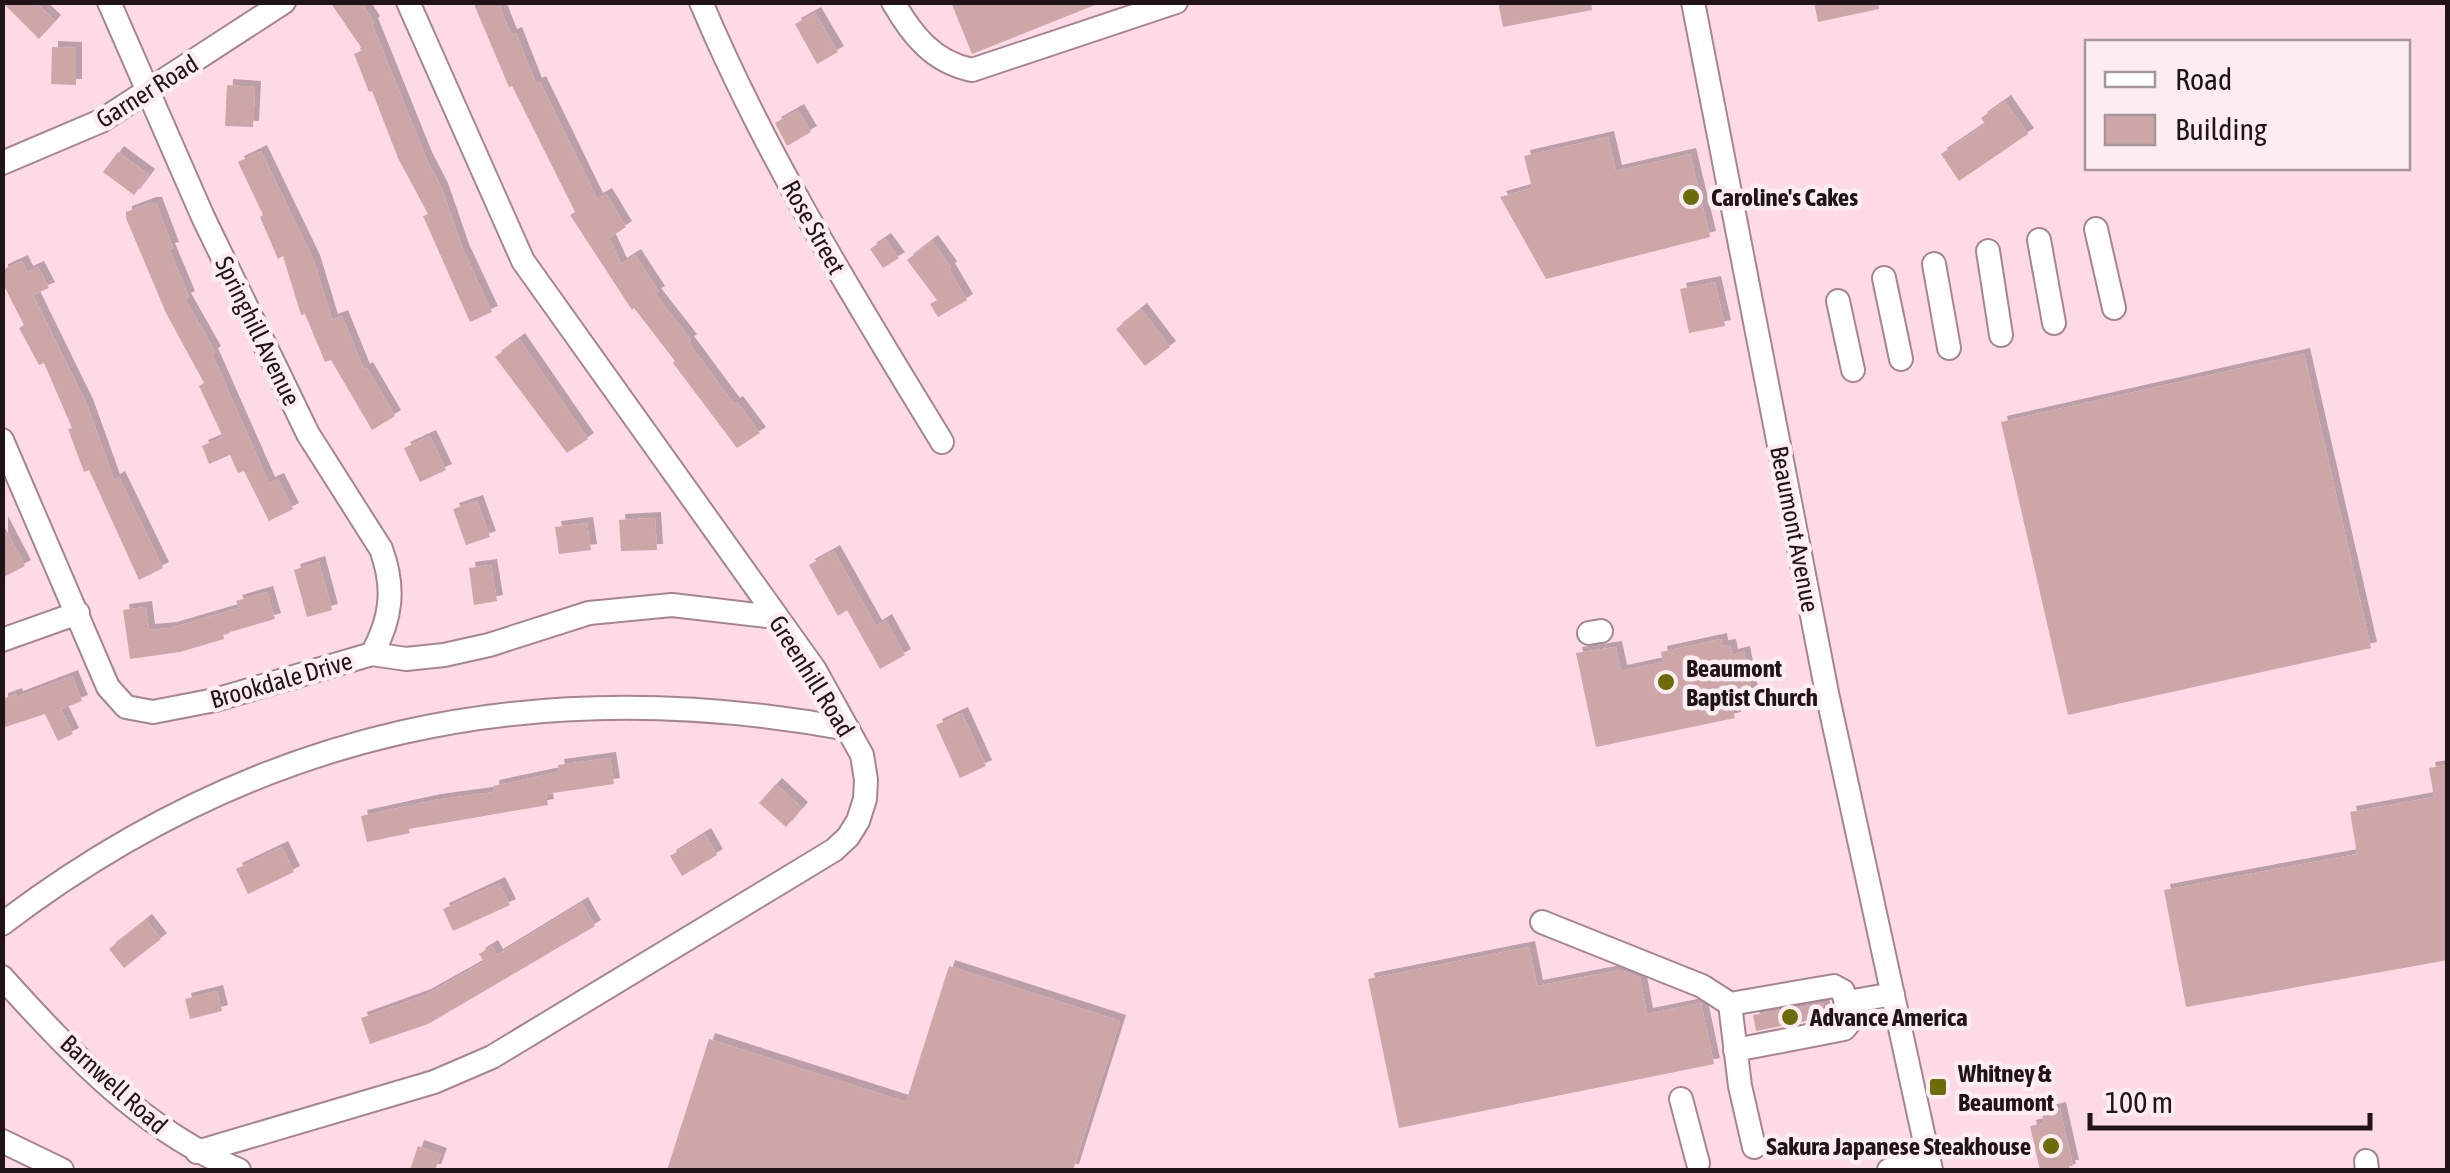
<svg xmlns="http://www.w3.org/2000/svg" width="2450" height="1173" font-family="'Asap Condensed',sans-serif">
<defs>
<filter id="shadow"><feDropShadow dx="6" dy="-6" stdDeviation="0" flood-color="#0004"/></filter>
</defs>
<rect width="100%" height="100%" fill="#fed9e6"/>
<!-- building -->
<path fill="#cda7a8" filter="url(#shadow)" d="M2,2H35L55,21L39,39Z
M330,2H361L374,22L372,24L426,158L442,189L463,250L492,312L470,322L423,216L428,214L398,158L372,91L369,92L354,54L363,50Z
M473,2H498L511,35L516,33L536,84L540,82L597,199L606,194L626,227L609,238L621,264L635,255L659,292L655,294L691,340L688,342L734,404L737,402L760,433L737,448L673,363L675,361L634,308L632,310L570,215L575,212L512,86L509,87Z
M951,2H1100V3L972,54Z
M1498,2H1591L1592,10L1503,27Z
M1814,2H1878L1879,9L1818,22Z
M815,13L838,52L817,64L795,24Z
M52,47L76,48V85L51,84Z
M227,85L255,87L253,127L225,126Z
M2005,101L2028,134L1959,181L1941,154L1985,124L1981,118Z
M798,110L811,132L787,146L775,123Z
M1608,137L1616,171L1690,154L1710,237L1546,279L1500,197L1532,188L1524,156Z
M261,151L314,261L332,320L342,316L364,370L367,368L395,416L372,430L331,360L325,362L305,314L301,315L283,256L278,259L260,217L263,215L238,162Z
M118,152L149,175L134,195L103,172Z
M150,203H156L173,248L169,249L189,297L185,299L215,352L212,354L269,483L278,479L293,509L269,521L244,471L238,473L230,455L209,464L202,446L223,437L199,386L204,383L166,313L126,218V212Z
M885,239L899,258L883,268L870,249Z
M932,241L951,267L949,269L967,300L938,317L930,304L937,300L907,260Z
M22,261L27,272L38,267L49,288L33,295L87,405L114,480L119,477L163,568L139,580L89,470L84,472L68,429L72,428L44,363L39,365L19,328L24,325L2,282V270Z
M1715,282L1725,326L1689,333L1680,289Z
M1141,309L1170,347L1145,366L1116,329Z
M519,339L588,439L567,453L495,357Z
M2304,354L2371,648L2068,715L2001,422Z
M430,436L446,470L420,482L404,448Z
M477,501L490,537L466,545L453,509Z
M655,518L657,550L621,551L619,520Z
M2,522L25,566L2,578Z
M587,523L591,550L559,554L555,527Z
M834,551L876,626L886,620L905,655L880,669L847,610L838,616L809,565Z
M319,562L332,610L307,617L294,570Z
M491,565L497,601L474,605L469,568Z
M267,592L275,619L223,634L224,639L180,652L130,659L123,610L146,607L149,630L171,628L239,608L236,601Z
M1721,639L1722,646L1730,645L1732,655L1744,652L1752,693L1741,695L1743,708L1733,710L1735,718L1596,747L1576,653L1616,647L1621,671L1663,662L1661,652Z
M72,676L82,701L61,709L73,734L58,741L45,714L2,728V699L16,694L17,697Z
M962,713L986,766L960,778L936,725Z
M610,758L614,784L546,794L548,805L409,829L410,833L367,842L361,816L435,800L494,792L493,786L559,772L558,765Z
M2448,765V960L2186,1007L2164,890L2357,854L2350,812L2434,797L2429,768Z
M776,784L802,808L786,827L759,803Z
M705,834L717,855L682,876L670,856Z
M282,847L294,872L248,894L236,869Z
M499,883L510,905L453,931L443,909Z
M582,903L595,926L428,1024L370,1044L361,1018L425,995L484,962L479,954L492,946L497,955Z
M146,920L161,939L124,968L109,949Z
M1529,947L1537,986L1620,970L1640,977L1647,1014L1701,1003L1714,1064L1399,1128L1368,979Z
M949,966L1120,1021L1073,1170H667L709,1039L906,1102Z
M217,991L222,1011L190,1019L185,999Z
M1823,1003L1826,1017L1756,1031L1753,1015Z
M2060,1108L2073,1166H2069L2070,1170H2040L2030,1126L2044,1123L2042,1112Z
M418,1146L441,1154L435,1170H410Z"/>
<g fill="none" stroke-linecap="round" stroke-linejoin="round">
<defs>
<path id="minor" d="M109,2L203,217L308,434L381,549C395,587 392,618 372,654
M701,2C766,157 855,299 942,442
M893,2C912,35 933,62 972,70L1176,2
M1693,2L1827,693L1931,1170
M2,163L101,121L284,2
M2096,229L2114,308
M2039,240L2054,323
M1988,251L2001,335
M1934,264L1949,348
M1884,278L1901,359
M1838,301L1853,370
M2,440L108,687L126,707L153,712L215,700L372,654L406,659L444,655L489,645L589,613L672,605L775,617
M1589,633L1601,631
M2,640L78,613
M1542,922L1702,986L1730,1004L1834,986L1843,991L1850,1022L1844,1029L1735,1050
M2,924C257,730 535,671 848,729
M2,977C69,1052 145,1132 239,1170
M1848,1002L1893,994
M1730,1004L1740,1086L1754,1147
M1681,1099L1698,1163
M2,1141L62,1170
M197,1152L434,1082L492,1057L834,850L848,837L858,821L865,799L866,780L862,755L815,670L523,261L408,2
M2366,1161L2367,1170
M1889,1170L1928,1156"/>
</defs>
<!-- minor casing -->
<use href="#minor" stroke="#a68591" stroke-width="26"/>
<!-- minor -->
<use href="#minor" stroke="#fff" stroke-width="22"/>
</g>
<!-- markers -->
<g fill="#6d6c0b" stroke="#fcedf2" stroke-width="4">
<circle cx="1691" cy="197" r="10"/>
<circle cx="1666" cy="682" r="10"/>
<circle cx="1790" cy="1017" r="10"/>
<rect x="1928" y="1077" width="20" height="20" rx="5"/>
<circle cx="2051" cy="1146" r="10"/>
</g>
<g text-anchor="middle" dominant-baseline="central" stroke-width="9" stroke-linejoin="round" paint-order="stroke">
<!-- street labels -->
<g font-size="25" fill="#201419" stroke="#fcedf2">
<text transform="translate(147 91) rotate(-32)">Garner Road</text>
<text transform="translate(814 227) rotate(61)">Rose Street</text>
<text transform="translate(258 331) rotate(64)">Springhill Avenue</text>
<text transform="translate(1795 529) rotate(79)">Beaumont Avenue</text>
<text transform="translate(812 676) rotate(58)">Greenhill Road</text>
<text transform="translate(281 680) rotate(-16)">Brookdale Drive</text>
<text transform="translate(114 1084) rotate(42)">Barnwell Road</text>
</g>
<!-- poi labels -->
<g font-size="25" font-weight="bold" fill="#201419" stroke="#fcedf2" text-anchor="start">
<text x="1711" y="197">Caroline's Cakes</text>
<text x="1686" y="668">Beaumont<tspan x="1686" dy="29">Baptist Church</tspan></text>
<text x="1810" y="1017">Advance America</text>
<text x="1958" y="1073">Whitney &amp;<tspan x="1958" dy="29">Beaumont</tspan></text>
<text x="2031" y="1146" text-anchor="end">Sakura Japanese Steakhouse</text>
</g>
</g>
<!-- border -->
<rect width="2450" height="1173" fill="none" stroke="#201419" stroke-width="10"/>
<!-- legend -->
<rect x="2085" y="40" width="325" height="130" fill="#fcedf2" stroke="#a4969b" stroke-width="2.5"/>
<rect x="2105" y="72" width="50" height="15" fill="#ffffff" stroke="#a4969b" stroke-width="2.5"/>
<text x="2175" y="90" font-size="30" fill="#201419">Road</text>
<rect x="2105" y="115" width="50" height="30" fill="#cda7a8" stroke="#a4969b" stroke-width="2.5"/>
<text x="2175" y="140" font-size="30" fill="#201419">Building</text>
<!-- scale -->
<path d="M2090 1113v15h280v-15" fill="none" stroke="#201419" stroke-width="5"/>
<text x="2105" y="1113" font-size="30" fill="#201419" stroke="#fcedf2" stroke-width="8" paint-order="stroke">100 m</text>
</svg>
